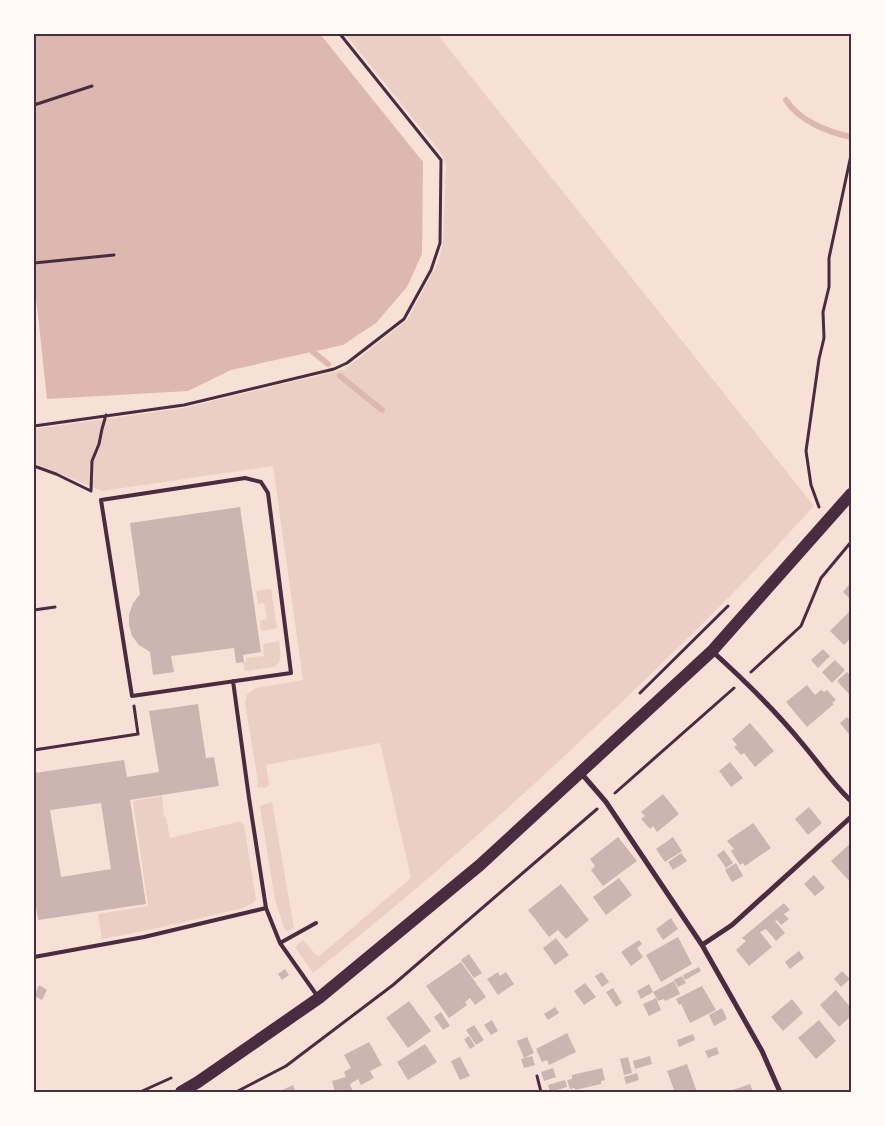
<svg xmlns="http://www.w3.org/2000/svg" width="885" height="1126" font-family="'PT Sans',sans-serif">
<rect width="100%" height="100%" fill="#f7e1d7"/>
<!-- green -->
<path fill="#ebcfc5" d="M345,34H437L814,506C788,534 763,562 737,589C689,638 640,685 590,732C501,816 409,897 313,973L295,947L303,940L318,957L411,878L380,743L266,765L269,784L266,788L257,787L258,782L245,703L247,694L256,688L303,680L273,466L102,491L34,463V429L184,408L333,372L345,369L407,320L438,263L443,243L446,165L441,153Z
M271,589L277,628L261,631L260,621L267,619L264,603L258,604L256,591Z
M279,641C280,651 284,661 274,667L245,671L243,662H246V658L264,656L263,644Z
M162,796L164,817H166L170,838L237,822H240L244,825L256,899L253,903L240,909L149,930L102,939L98,914L148,906L133,801Z
M272,802L294,928L289,931L285,930L275,900L260,807L262,805Z"/>
<!-- water -->
<path fill="#dcb8b0" d="M34,34H320L423,162L422,254L407,287L376,323L343,345L231,370L188,391L47,399L34,279Z"/>
<g fill="none" stroke-linecap="round" stroke-linejoin="round">
<!-- stream -->
<path stroke="#dcb8b0" stroke-width="6" d="M786,100C799,121 828,132 851,137
M313,352L328,364
M340,376L382,410"/>
</g>
<!-- building -->
<path fill="#ccb4b1" fill-rule="evenodd" d="M240,507L261,652L243,655L244,662L236,663L234,648L171,656L174,672L153,675L150,652L139,645L132,636L129,625V614L133,603L140,594L130,523Z
M851,582V600L843,592Z
M851,610V638L844,645L830,631Z
M823,649L830,656L818,668L811,660Z
M835,660L845,670L832,683L822,672Z
M847,672L851,676V692L849,694L837,681Z
M807,685L815,695L821,690L824,692L827,690L836,700L832,703L834,704L807,727L786,702Z
M198,704L206,758L214,757L219,786L130,800L146,904L38,920L34,892V773L124,760L127,777L159,772L149,711ZM101,803L111,869L61,877L50,810Z
M847,717L851,722V737L840,723Z
M750,723L774,751L755,767L744,753L741,755L734,747L737,745L732,739Z
M730,762L743,778L731,787L719,771Z
M663,794L679,814L657,832L653,826L650,829L641,819L645,816L641,812Z
M809,807L822,823L808,835L795,819Z
M753,823L771,848L745,866L743,863L740,865L731,851L734,849L727,841Z
M618,837L637,861L603,886L591,870L595,866L590,859Z
M673,837L682,851L665,862L656,849Z
M851,843V883L831,861Z
M724,850L733,863L726,868L717,855Z
M681,853L687,861L673,870L668,862Z
M736,863L743,876L732,882L725,870Z
M814,875L825,888L815,896L804,884Z
M619,878L632,895L606,915L593,897Z
M561,884L589,920L566,939L558,930L549,937L528,910Z
M784,903L790,910L784,914L789,919L781,925L777,920L775,921L785,933L776,941L766,929L760,932L772,947L749,966L736,950L746,941L742,938Z
M671,918L678,929L663,940L656,929Z
M678,937L692,964L661,982L646,955Z
M556,938L569,955L555,965L543,948Z
M639,940L642,944L637,948L643,957L631,966L621,952Z
M799,951L804,958L790,969L785,962Z
M469,954L482,973L474,978L461,960Z
M461,962L486,997L475,1005L470,998L465,1002L467,1005L449,1018L426,986Z
M699,967L701,971L685,980L683,975Z
M285,969L289,975L282,980L278,974Z
M842,971L850,979L841,987L834,979Z
M498,972L500,976L506,972L514,984L498,995L487,979Z
M602,972L609,982L602,987L595,976Z
M682,976L686,983L678,987L674,980Z
M674,981L680,994L665,1001L664,999L658,1001L653,992Z
M585,983L596,997L584,1005L574,991Z
M649,984L653,992L641,999L637,991Z
M39,985L47,990L42,1000L34,996Z
M702,986L716,1010L690,1023L681,1004L679,1005L676,999Z
M613,988L622,1003L616,1007L606,992Z
M836,990L851,1008V1016L839,1027L820,1005Z
M656,998L661,1010L649,1016L643,1004Z
M792,999L803,1013L783,1031L771,1017Z
M409,1001L431,1031L408,1048L386,1018Z
M555,1007L559,1013L548,1020L544,1014Z
M722,1008L727,1019L714,1026L709,1015Z
M441,1012L450,1026L443,1030L434,1017Z
M492,1020L498,1031L491,1035L484,1025Z
M819,1020L836,1041L816,1059L798,1038Z
M474,1025L484,1040L476,1045L466,1030Z
M567,1033L576,1052L549,1065L547,1060L542,1062L536,1049Z
M693,1034L695,1040L679,1047L677,1040Z
M469,1036L475,1046L470,1049L464,1039Z
M527,1037L534,1053L524,1058L517,1041Z
M369,1042L382,1065L370,1071L374,1078L361,1085L358,1079L350,1084L353,1092H335L332,1081L346,1077L344,1072L351,1068L344,1055Z
M425,1044L437,1062L408,1080L397,1062Z
M717,1047L719,1054L708,1058L705,1051Z
M532,1056L535,1065L524,1068L521,1059Z
M650,1056L652,1064L635,1069L633,1061Z
M460,1057L470,1076L460,1080L451,1061Z
M628,1057L632,1073L624,1075L620,1059Z
M687,1064L697,1092H670L674,1090L667,1071Z
M553,1068L556,1077L544,1081L541,1072Z
M602,1068L605,1080L601,1081V1084L575,1090V1088L570,1089L567,1080L572,1079V1075Z
M637,1073L639,1080L626,1084L624,1077Z
M565,1080L567,1087L550,1092L548,1085Z
M750,1084L753,1092H727Z
M293,1085L296,1092H278Z"/>
<g fill="none" stroke-linecap="round" stroke-linejoin="round">
<!-- path -->
<path stroke="#4a2c40" stroke-width="3" d="M34,105L92,86
M34,263L114,255
M34,426L184,405L334,369L347,363L404,319L431,270L440,243L441,160L340,34
M34,466L56,474L91,491
M91,491L92,461L99,444L102,429L106,415
M819,507L811,485L806,451L819,359L824,338L823,312L829,287V258L851,155
M34,610L55,607
M751,672L801,626L821,578L851,542
M640,693L728,606
M34,750L138,734L134,706
M615,793L734,688
M537,1076L541,1092
M140,1092L171,1078
M236,1092L286,1066L393,985L597,809"/>
<!-- service -->
<path stroke="#4a2c40" stroke-width="4" d="M245,478L261,482L268,493L291,673L132,696L101,500Z
M233,681L249,798L266,908L280,943L318,997
M280,943L316,923
M34,957L144,937L266,908
M34,1084V1092"/>
<!-- minor -->
<path stroke="#4a2c40" stroke-width="5" d="M712,651C743,679 774,709 801,742C818,762 832,783 851,801
M581,773L606,802L702,945L762,1051L780,1092
M702,945L732,925L851,817"/>
<!-- primary -->
<path stroke="#4a2c40" stroke-width="12" d="M181,1092L198,1082L319,998L480,865L712,651L851,494"/>
</g>
<!-- border -->
<rect width="885" height="1126" fill="none" stroke="#fffaf5" stroke-width="70"/>
<rect x="35" y="35" width="815" height="1056" fill="none" stroke="#4a2c40" stroke-width="2"/>
</svg>
